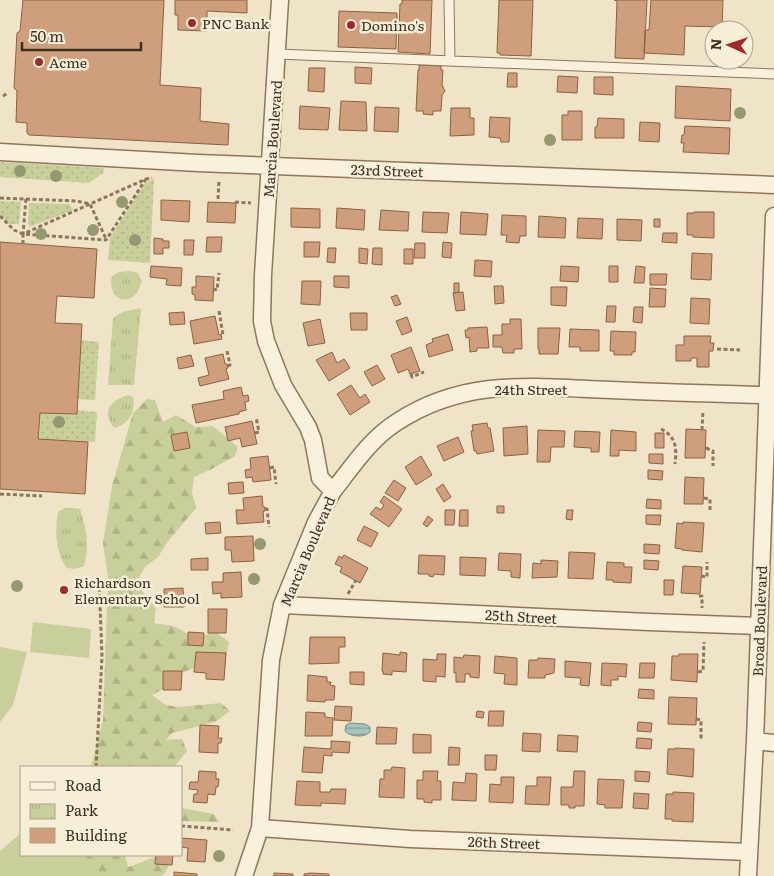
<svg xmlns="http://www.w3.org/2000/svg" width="774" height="876" font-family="Literata,serif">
<defs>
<pattern id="grass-dots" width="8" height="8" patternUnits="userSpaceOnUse" patternTransform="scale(1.25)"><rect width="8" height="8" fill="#c9cf9b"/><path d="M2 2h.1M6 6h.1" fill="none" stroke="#aeb285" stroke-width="1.8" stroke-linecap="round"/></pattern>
<pattern id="forest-firs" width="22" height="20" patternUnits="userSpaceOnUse" patternTransform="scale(1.25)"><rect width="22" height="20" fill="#c9cf9b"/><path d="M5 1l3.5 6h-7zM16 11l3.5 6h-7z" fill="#aeb285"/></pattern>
<pattern id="park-tufts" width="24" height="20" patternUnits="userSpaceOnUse" patternTransform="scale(1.25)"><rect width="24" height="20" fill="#c9cf9b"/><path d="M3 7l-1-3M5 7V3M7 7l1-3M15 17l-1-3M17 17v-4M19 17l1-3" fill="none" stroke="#aeb285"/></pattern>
<pattern id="water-rules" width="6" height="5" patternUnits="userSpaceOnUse" patternTransform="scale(1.25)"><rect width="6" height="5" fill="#a9c4bc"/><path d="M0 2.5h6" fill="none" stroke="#8ba098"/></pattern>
</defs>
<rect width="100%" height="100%" fill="#f0e4c8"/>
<!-- grass -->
<path fill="url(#grass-dots)" d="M0,162L104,168L103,173L89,183L0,177Z
M154,179L150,263L108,260L110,238L145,183Z
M0,201L21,202L19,224H9L0,215Z
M29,203L70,204L73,210L30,227L28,224Z
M81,340L99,342L95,400L77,399Z
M77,410L97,412L95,442L38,439L40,413Z"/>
<!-- forest -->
<path fill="url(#forest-firs)" d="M147,399L155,400L163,422L176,415L196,427L213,426L238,447L235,456L212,469L194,477L192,493L196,508L169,540L158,557L145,567L136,583L156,608L154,623C164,625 175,625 183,631C189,635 192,637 198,639L214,631L229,642L225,661L207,668H194L174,676L163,689L152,695L166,705L179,707L221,703L230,711L215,722L172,733L166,740L182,739L187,751L175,766L91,767L103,720L108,577L103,543L112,486L133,413Z
M181,808L214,814L219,822L181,821Z
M82,855H125L128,867C142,863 154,855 168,855L172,859L165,873L161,876H80Z"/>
<!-- park -->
<path fill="url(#park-tufts)" d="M130,271L138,273L142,282C140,285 139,290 137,293C123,309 107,293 112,276L119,272Z
M141,308L134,385H108L113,319C119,311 131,310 141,308Z
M128,395L133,397C136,411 129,425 114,428C101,411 110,401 128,395Z
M65,508H75L80,509C86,527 90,547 84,566L75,569L67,568C55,554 55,529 58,512Z"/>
<!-- garden -->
<path fill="#c9cf9b" d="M33,622L91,629L89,658L30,652Z
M0,647L27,652L13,705L0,722Z
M21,833V855H87L85,876H0V851Z"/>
<!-- water -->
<path fill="url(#water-rules)" stroke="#6f938a" d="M350,723L365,724L370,727V732C364,738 350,737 345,731L346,725Z"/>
<!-- building -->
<path fill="#cf9f7d" stroke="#8d5f41" d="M23,0H164L160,85L201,88L200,121L229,124L228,145L29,135L27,133V123L16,122L17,91L14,88L17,33L20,31Z
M175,0H247V13L207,11V31L178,30V15H175Z
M402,0H432L430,54L398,52L400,4H402Z
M499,0H533L531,56L500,55V53H497Z
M614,0H647L644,59L615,58L617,1Z
M651,0H723L722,27L685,26L684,55L644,53L645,30H649Z
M339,11L397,13L396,49L338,47Z
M419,65L441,66V70H443L442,85L445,91L442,95L441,111H433V115L423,114L424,111H416L418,70H419Z
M355,67L372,68L371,84L355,83Z
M309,68H325L324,92L308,91Z
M508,73H517V87H507Z
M558,76L578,77L577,93L557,92Z
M594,77H613V95L594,94Z
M676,86L731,89L730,121L675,118Z
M341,101L366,102L367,131L339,130Z
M300,106L330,108L328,130L299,129Z
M375,107L399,108L398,132L374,131Z
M451,108H470V118H474V135L450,136Z
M568,111H582V140H562V115H568Z
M490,117L510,118L509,142H501L500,138L489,137Z
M598,118L624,119V138H595V127H597Z
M640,122L660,123L659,142L639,141Z
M685,126L730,128L729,154L683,152L684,143H681L682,135H684Z
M161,200L190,201L189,222L161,220Z
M208,202L236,203L235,223L207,222Z
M291,208L320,209V228L291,227Z
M337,208L365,210L364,230L336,228Z
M381,210L409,212L408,231L379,230Z
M423,212L449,213L447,233L422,232Z
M461,212L488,214L486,235L460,234Z
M694,212H714V238L693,237V235H687V213H694Z
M502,215L526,216V236H520L519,243L506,242L507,235H501Z
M539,216L566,218L565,238L538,237Z
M578,218L603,219L602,239L577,238Z
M617,219L642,220L641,241L617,240Z
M654,219H660V227H654Z
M663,233H677V243L662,242Z
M207,237H222L221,252H206Z
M154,238L163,239V241H169V248H163V254H154Z
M184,240H194L193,255H184Z
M0,242L97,249L94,298L57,296L55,323L82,324L77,414L40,413L38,439L88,442L85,494L0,489Z
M304,242H320L319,257H304Z
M443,242L452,243L451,258L442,257Z
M415,243H425V258H414Z
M328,248H336L335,263L327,262Z
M359,248L368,249L367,264L359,263Z
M373,248H382V265L372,264Z
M404,249H413V264H404Z
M692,253L712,254L711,280L691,279Z
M475,260L492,261L491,277L474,276Z
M151,266L182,268L181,286L166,285L167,279L150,277Z
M561,266L579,267L578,282L560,281Z
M609,266H618V282H609Z
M636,266L645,267L644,283H634Z
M650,274H667L666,285H650Z
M196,276L214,277L213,301L195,300V295L192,294V287H196Z
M334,276H349V288L334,287Z
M302,281H321L320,305L301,304Z
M454,283H459V292L454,293Z
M494,286H503L504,303L495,304Z
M551,287H567L566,306L551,305Z
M650,288L666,289L665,307H649Z
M463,292L465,310L456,311L453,293Z
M397,295L401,304L395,306L391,297Z
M691,298L710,299L709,324L690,323Z
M607,306H616L615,322H606Z
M634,307H643L642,323L633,322Z
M184,312L185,324L170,325L169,313Z
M350,313H367V330H351Z
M215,316L219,335L221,334L222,339L194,344L190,321Z
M407,317L412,331L402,335L396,321Z
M320,319L325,343L308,346L303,323Z
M510,319H521L522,349H514V353H503L502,347H493V335H502V324H510Z
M487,327L489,348H477V351L470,352L469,337L466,338L465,330H468V328Z
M538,328H560L558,354H539V349H538Z
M570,329L599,330V351H580V347H569Z
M611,331L636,332L635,352H632V355H614V351H610Z
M448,334L453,350L429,357L426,345L433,342L432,339Z
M684,336H711L710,343H714L713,351H709V367H697V358H691V361H676V345H684Z
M411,347L420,371L410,374L408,369L398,373L391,355Z
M332,352L337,363L344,359L350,368L329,381L316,360Z
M223,354L225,364H227L228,368L226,369L229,379L200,386L198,378L209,375L205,358Z
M191,355L194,366L179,369L177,358Z
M377,365L385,379L372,386L364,372Z
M351,385L360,398L365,394L370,402L350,415L337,394Z
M241,387L243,396L248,395L249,401L245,402L246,410L239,412V414L196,423L192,405L224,399L223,391Z
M252,421L257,444L242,447L240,438L228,441L225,427Z
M487,423L488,428H490L494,451L477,454L476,451H474L471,431H473L472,425Z
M527,426L528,454L504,456L503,428Z
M686,429L706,430L705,458H685Z
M538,430L565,431L564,447H551L550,462H537Z
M611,430L636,432V451L619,450V456H610Z
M575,431L600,432L599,452H591V448L574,447Z
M187,432L190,448L174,451L171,435Z
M655,433H664V448H655Z
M458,437L464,452L444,461L437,446Z
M649,454H663V464L649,463Z
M268,456L271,480L253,482L252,477L246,478L245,470L251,469L250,458Z
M421,456L432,475L416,485L405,467Z
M648,470L663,471L662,480L648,479Z
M685,477L704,478L703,504H684Z
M394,480L406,488L398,501L385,493Z
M243,482L244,493L229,494L228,483Z
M443,484L451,497L444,502L436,489Z
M262,496L263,507H265V511H263L264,522L237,524L236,510H244L243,498Z
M384,496L402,509L389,527L370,514L376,507L381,510L384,505L380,502Z
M647,499L661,500V509L646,508Z
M497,506H504V513H497Z
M445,510H455L454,525H445Z
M460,510H468V526H459Z
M567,510H573L572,520L566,519Z
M646,515H661L660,525L646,524Z
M428,516L433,520L427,527L423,524Z
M220,522L221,533L206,534L205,523Z
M683,522L704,523L702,552L682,550V549L675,548L677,523L683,524Z
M364,526L378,533L371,547L357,540Z
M253,536L254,561L232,562L231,550H225V537Z
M644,544L660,545L659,554L644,553Z
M569,552L595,553L593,579L568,578Z
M499,553L521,554L520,578L511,577V571L498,570Z
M344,555L368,568L360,583L340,572L342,567L335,564L339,556L342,558Z
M419,555L445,556L444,575L434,574L433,577L429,576V574H418Z
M460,557L486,558L485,576L460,575Z
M208,558V570H191V559Z
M541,560L558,561L557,577L532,578L533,563L541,564Z
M644,560L659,561L658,570L644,569Z
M607,562L624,563V567H632L631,583L613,582V580H606Z
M683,566L702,567L700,594L681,593Z
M241,572L242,597L221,598V593L213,594L212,582H223V573Z
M664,580H674L673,595H664Z
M183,588L184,607H164V589Z
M208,609H227L226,633H208Z
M188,632L204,633L203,646L188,645Z
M310,637H345V647H339V663L309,664Z
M196,652L226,653L224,680L206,679V673L194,672Z
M400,652L407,653L406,672L392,671V675L383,674V671H382L383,653L400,655Z
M437,654H446L445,677L436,676V682L423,681V659L437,660Z
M679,654H698L697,682L671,680L672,656H679Z
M464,655L480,656L479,678L470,677V674H465V682H456V673H454V657L463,658Z
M495,656L517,658V685L504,684L505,674L494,673Z
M538,658L555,659L554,673L545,675V678H528L529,660H538Z
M565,661L591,663L589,686L580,685L581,678L565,677Z
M602,663L627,664L626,677L618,676V680H611V686L601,685Z
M640,663H655L654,678H639Z
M163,671H182L181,690H163Z
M350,672H364V685L350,684Z
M308,675L327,677V682H331L330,685L335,686L334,700H325V702L307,701Z
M639,689L654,690V699L638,698Z
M669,697L697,698L696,725L668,724Z
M335,706L352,707L351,721L334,720Z
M477,711L484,712L483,718L476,717Z
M489,711H504L503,726H488Z
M306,712L325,713V717L333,718L332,736H305Z
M638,722L652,723L651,732L637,731Z
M200,725L219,726L218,738H222L221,743H218V753L199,752Z
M377,727L397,728L396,744H376Z
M523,733L541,734L540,752L522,751Z
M413,734L431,735V753H413Z
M558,735L578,736L577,752L557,751Z
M637,738L652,739L651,749L636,748Z
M331,741L350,742L349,753L332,752V756L324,755L322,773L302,772L304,747L331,749Z
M449,747L460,748L459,765H448Z
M675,748L694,749L693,777L667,774L668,749H675Z
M485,755H497L496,770H485Z
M392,767L405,768L404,798L379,797L380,779H384V770H391Z
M199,771L216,772V779H219L218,787H216L215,795L208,794L207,803L193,802L194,794H197L198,790L189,789L190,782H198Z
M423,771H438L437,781H441V800H432V803L424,802V799H417V780H423Z
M574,771H585L584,806H575V808H569V805H561V787H573Z
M635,771L650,772L649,782L635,781Z
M466,773L477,774L476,801L452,800L453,782L465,783Z
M501,777H514L513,803L489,802L490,784L501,785Z
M537,777H551L549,805L525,804L526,786H537Z
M598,779L624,780L622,808H605V805L597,804Z
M297,781L320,782V792H330L331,789H346L345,804L321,803V806L295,805Z
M673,792L694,793L693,822L672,821V819H665L666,794H673Z
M634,793L649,794L648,809L633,808Z
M181,838L207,840L205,862L187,861L188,848L181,847Z
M156,855H173L172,865L155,864Z
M174,872L197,874V876H174Z
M274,873L293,874V876H274Z
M311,873L329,874V876H304V874Z"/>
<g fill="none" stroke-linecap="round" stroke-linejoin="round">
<defs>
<path id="lane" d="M449,0L450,60
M277,54L774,74"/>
<path id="street" d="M0,152L198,163L774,185
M333,491C352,467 370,439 397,422C466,377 533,387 611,390C663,392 714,394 766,395
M282,605L649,622L759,626
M755,741L774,743
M260,828L410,839L749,852
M244,876L260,828L271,660L282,605L316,522L333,491L320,478L313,440L308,427L283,385L266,341L262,321L263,275L280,0
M748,876L755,741L774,216"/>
</defs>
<!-- lane casing -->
<use href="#lane" stroke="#8d765c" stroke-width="11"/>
<!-- street casing -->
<use href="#street" stroke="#8d765c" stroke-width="19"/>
<!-- path -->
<path stroke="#8d765c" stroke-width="3" stroke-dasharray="4 2.5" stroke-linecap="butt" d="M3,96L8,93
M0,198L77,201L90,204L106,239
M26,199L23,234L146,179L152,178
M218,199L219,180
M235,202L251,203
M0,216L14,230L23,234
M23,244V234L106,240L146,179
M213,289L217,290L219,273
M219,311L223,335H222
M717,349L740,350
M227,351L230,365L227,366
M411,374L412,377L424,372
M661,429C676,437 677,447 675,464
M702,430L703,411
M255,433L259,432L256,417
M706,448L713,451V466
M270,468L274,467L276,484
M0,494L42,496
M704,498L710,499V511
M265,509H267L269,527
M701,576L707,577V562
M348,594L356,580
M699,596H702V608
M698,672L703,671L704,642
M696,719L701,720V739
M96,767L102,657L99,579
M181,826L233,830"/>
<!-- lane -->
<use href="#lane" stroke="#faf1dc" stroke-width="9"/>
<!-- street -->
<use href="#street" stroke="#faf1dc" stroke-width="16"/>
</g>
<!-- trees -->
<g fill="#96986f">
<circle cx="740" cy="113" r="6"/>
<circle cx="550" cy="140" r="6"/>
<circle cx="20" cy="171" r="6"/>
<circle cx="56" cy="176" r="6"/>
<circle cx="122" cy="202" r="6"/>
<circle cx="93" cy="230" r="6"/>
<circle cx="41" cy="234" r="6"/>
<circle cx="135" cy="240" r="6"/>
<circle cx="59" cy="422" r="6"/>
<circle cx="260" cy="544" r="6"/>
<circle cx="254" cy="579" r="6"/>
<circle cx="17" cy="586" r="6"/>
<circle cx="219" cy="856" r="6"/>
</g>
<!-- markers -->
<g fill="#9e2a2b" stroke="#f7eed8" stroke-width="2">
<circle cx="192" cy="23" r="5"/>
<circle cx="351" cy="25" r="5"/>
<circle cx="39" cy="62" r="5"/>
<circle cx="64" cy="590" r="5"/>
</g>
<g text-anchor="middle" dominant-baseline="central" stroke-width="5" stroke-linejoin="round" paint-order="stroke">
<!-- poi labels -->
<g font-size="14" fill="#3d2e20" stroke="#f7eed8" text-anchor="start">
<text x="202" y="23">PNC Bank</text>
<text x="361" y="25">Domino's</text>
<text x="49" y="62">Acme</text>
<text x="74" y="582">Richardson<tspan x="74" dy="16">Elementary School</tspan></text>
</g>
<!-- street labels -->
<g font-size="14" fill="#3d2e20" stroke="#f7eed8">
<text transform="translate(272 139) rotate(-86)">Marcia Boulevard</text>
<text transform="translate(387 170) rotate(2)">23rd Street</text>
<text x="531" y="389">24th Street</text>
<text transform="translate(307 551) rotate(-67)">Marcia Boulevard</text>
<text transform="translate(521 616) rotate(3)">25th Street</text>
<text transform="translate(759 621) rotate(-88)">Broad Boulevard</text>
<text transform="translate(504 842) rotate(2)">26th Street</text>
</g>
</g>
<!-- legend -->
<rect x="20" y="766" width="162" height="90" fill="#f7eed8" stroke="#ada18e"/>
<rect x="30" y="782" width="25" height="8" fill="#faf1dc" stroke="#ada18e"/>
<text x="65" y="791" font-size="15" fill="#3d2e20">Road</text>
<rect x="30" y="804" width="25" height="15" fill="url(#park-tufts)" stroke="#ada18e"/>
<text x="65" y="816" font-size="15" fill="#3d2e20">Park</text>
<rect x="30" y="828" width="25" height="15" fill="#cf9f7d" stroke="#ada18e"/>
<text x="65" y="841" font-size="15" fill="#3d2e20">Building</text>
<!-- north arrow -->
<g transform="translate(729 45) rotate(273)"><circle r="24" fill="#f7eed8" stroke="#ada18e"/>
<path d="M0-4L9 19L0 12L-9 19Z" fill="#9e2a2b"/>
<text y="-8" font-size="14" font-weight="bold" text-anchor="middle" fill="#3d2e20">N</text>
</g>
<!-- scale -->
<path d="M22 42v8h119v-8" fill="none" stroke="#3d2e20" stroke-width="2.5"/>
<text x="30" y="42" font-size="15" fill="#3d2e20" stroke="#f7eed8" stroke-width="4" paint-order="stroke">50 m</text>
</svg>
